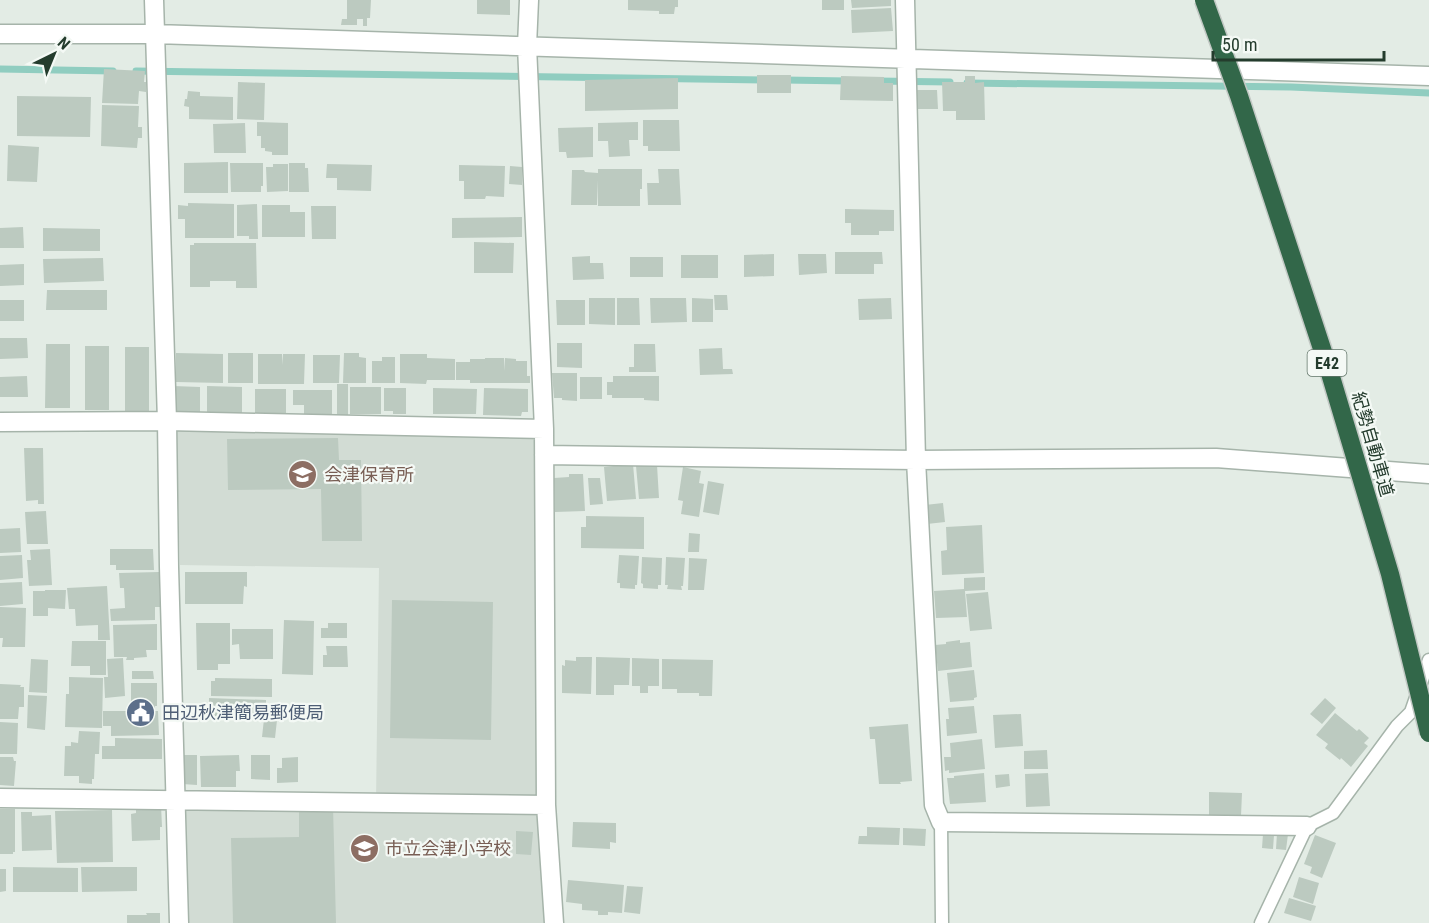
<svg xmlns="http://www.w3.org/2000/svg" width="1429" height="923" font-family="'Roboto Condensed','Noto Sans JP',sans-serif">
<rect width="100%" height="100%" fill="#e3ece5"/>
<!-- built -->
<path fill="#d2dcd4" d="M176,430L541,433L553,923H179L175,801L376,803L379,568L180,565Z"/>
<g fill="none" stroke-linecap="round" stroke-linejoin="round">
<!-- stream -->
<path stroke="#90cdc0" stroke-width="7" d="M0,69L113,71
M136,71L764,80
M784,80L848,81
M877,81L950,82
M967,83L1291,87L1429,93"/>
</g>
<!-- building -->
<path fill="#bccac0" d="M347,0H371L370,18H367V26H363V19H357V25H341L342,19H347Z
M477,0H510V15L477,14Z
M628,0H678V7H675L674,14H659V11L628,10Z
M822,0H844V10H822Z
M851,0H891V6L852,8Z
M891,8L893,31L852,33L851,10Z
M104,69L145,71L144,82H146V92L139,91L138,104L102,103Z
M757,75H791V93H757Z
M841,76L884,77V83H893V101L840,100Z
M965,76H975V83L984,82L985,120H956V111H943L942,82H965Z
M678,78V109L585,111V80Z
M238,82L265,83L264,120L237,119Z
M915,90H937L938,109H915Z
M188,91L200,92V96L233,97V120L189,119V107L184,106L185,99H187Z
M17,96L91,97L90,137L17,136Z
M102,105L139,106L138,127H142V138H138L137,148L101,146Z
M643,120H679L680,151H648V146H643Z
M257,122L288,123V155H272V152L265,151V148H261V136H257Z
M638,122V140H629L630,156L609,157L608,141H598V123Z
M245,123L246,153H214L213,124Z
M593,127V157L567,158L566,152H559L558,128Z
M8,145L39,147L37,182L7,181Z
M228,162V193H184V163Z
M230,163H263V186H261V192H231Z
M289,163H305V168H308L309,192H289Z
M273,164H288V191L267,192L266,167H273Z
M327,164L372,165L371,191L337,190V178H326Z
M459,165L505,166L504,197L486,196L485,199H464V181H459Z
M510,166L522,167V185L509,184Z
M598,169H642V189H640V206H598V180L597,205H571L572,170H584L585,172L598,173Z
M658,169H679L681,205H648L647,183H659Z
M188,203L234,204V238H185V219H178V205L188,206Z
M257,204L258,239H249V236H237V205Z
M262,205H290V212H305V237H262Z
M311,206H336V239H312Z
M845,209L894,210V231H879V235H851V223H845Z
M522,217V237L452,238V218Z
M23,227L24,248H0V228Z
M43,228L100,229V251H43Z
M474,242L514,243L513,273H474Z
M194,243H256L257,288H236V281H210V287H190V245H194Z
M835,252H882L883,264H874V274H835Z
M774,254V276L744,277V255Z
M798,254H826L827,273L799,275Z
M681,255H718V278H681Z
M590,256V263H603L604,279L573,280L572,257Z
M630,257H663V277H630Z
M103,258L104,281L44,283L43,259Z
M24,264V285L0,286V265Z
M47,290H107V310H46Z
M714,295H727L728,310H715Z
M589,298H615V325L589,324Z
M617,298H639L640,325H617Z
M650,298H686L687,322L651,323Z
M692,298L713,299V322H692Z
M891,298L892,319L859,320L858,299Z
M0,300H24V321H0Z
M556,300H585V325H557Z
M0,338H27L28,358L0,359Z
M557,343H582V368L557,367Z
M46,344H70V408H45Z
M634,344H655L656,372H629V367H634Z
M85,346H109V410H85Z
M125,347H149V411H125Z
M722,348L723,369H732L733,374L700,375L699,349Z
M176,353L223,354V383L176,382Z
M228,353H253V383H228Z
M344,353H359V357L366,358V383H343Z
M258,354H282L283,365V354H305L304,384H258Z
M400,354H427V358L455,359V380H427L426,384L400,383Z
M313,355H340L339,383H313Z
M382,357H395V383H372V361H382Z
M485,358H504V371L505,358L516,359V361H527V376H530V383H470V380H456V362H470V359H485Z
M552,373H577V401L562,400V398H554Z
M27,376L28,397H0V377Z
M613,376H659V401L644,400V398H612V395H607V382H613Z
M580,377H602V399H580Z
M337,384H348V419H337Z
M173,386L200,387V418L173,417Z
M207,386L242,387V419L207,414Z
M350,387H381V414H350Z
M384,388H406V414H393V411H384Z
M433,388L477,389L476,414H433Z
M484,388L528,389V412H522L521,416L483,415Z
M255,389H286V414H255Z
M293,390H332V417H304V405H293Z
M338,438L339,460H361L362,541H322L321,489L228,490L227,439Z
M24,448H43L44,504H38V500L26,501Z
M633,464L636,499L607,501L604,467Z
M657,465L659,498L639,499L636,466Z
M683,467L701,471L699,483L704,484L699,517L681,514L683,501L678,500Z
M569,474H583L585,511L555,512L554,478L569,477Z
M588,478H600L603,504L590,505Z
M708,481L724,484L719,515L703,512Z
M943,503L945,522L927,524L925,505Z
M46,511L48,544H27L25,512Z
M586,516L644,517V549L581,548V527H586Z
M982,525L984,573L942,575L941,551L947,550L946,527Z
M20,528L21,552L0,553V529Z
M689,533L700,534L699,552H688Z
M50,549L52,585L29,586L27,560H31L30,550Z
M110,549H153L154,570H116V565H110Z
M22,555L23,578L0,580V556Z
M619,555L639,556L637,585H635V589L620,588V583H617Z
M642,557L662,558L661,585H658V589L643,588V584L641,583Z
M666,557L685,558L683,586H681L682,590L667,589L668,585H665Z
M689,558L707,559L704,590H688Z
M159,572L160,607H155V620L111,621L110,609L125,608L124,588H120L119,573Z
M185,572H247V587L244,586L243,604H185Z
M985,577V590L965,591L967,617L936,618L934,591L964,589V578Z
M22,582L23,604L0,606V583Z
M107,586L110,640H98V625L76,626L75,609H69L67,588Z
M45,590H66L65,609L48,608V616H33V591H45Z
M988,592L992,629L970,631L966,594Z
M392,600L493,602L491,740L390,738Z
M0,607L26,608L25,647H2L3,638H0Z
M284,620L314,621L313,675L282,674Z
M196,623H230V664H218V670H197Z
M328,623H347V638H321V628H328Z
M157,624V650H146L147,657L134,658V660H126L127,657H114L113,625Z
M232,629H273V659H240L239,644L232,645Z
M960,640V643L970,642L972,667L938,671L935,645L946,644V642Z
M72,641H106V675H90V666H71Z
M326,646H347L348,667H323V655H327Z
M576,657H592L591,694L562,693V665L565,666V660L576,661Z
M596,657L630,658L629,685H614V695H596Z
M123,658L125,696L105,698L104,677H108L107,659Z
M632,658L659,659V686H648V693H640V686H632Z
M31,659L48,660L47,693L29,692Z
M662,659L713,660L712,696H699V693H677V689H662Z
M974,670L977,697L974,698V700L950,702L947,673Z
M132,671H153L154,679H132Z
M69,677L103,678L102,728L65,727L66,694H69Z
M215,678L272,679V697L211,696V681H215Z
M131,683H157V706H155V708H144V704H131Z
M0,684L21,685L20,687H24V707H19L18,719H0Z
M28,695L47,696L45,730L27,728Z
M209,698L266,700V718L209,716Z
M1325,698L1336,708L1322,724L1310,714Z
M974,706L977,733L947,736L946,719H949L948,708Z
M103,711H158L159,735L111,736V726H103Z
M1335,713L1357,731L1359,729L1369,738L1364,743L1368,746L1351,767L1341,758L1340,760L1325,748L1328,744L1316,735Z
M1021,714L1023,746L995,748L993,715Z
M264,719L277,720L275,738L262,737Z
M0,722L18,723L17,754H0Z
M908,724L912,781L900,782L901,784H879L875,739H870L869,727Z
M79,731L100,732L99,754H95L94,779H92V784L79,783V776H64L65,746H71V742L78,743Z
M115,738L162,739V759H102V746H115Z
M982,739L985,769L949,773V770L945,771L944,757H951L950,743Z
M1047,750L1048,769H1024V751Z
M182,755H197V785L182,784Z
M239,755L240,771H236V787H201L200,756Z
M251,755H270V780L251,779Z
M0,757H13L14,761H16L14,786L0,785Z
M298,757V782L277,783V768H282V758Z
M984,773L986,802L950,804L947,778H954V776Z
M1048,773L1050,806L1026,807L1025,774Z
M1009,774L1010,786L996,788L995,775Z
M1209,792L1242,793L1241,816L1209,815Z
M161,805L162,827H160V840L132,841L131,814L136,813V806Z
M333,806L336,923H233L231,838L299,837V807Z
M0,809H15V852H13V854H0Z
M112,810L113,862L57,863L55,811Z
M21,812H32V816L51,815L52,850L22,851Z
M573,822L616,823V843L610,842V849L572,847Z
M867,827L900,828L899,845L858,844L859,836H867Z
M903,828L926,829L925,846L903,845Z
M516,831L533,832L531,855L516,854Z
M1277,833L1288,834L1286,850L1276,849Z
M1263,834L1274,835L1273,849L1262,848Z
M1315,835L1336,843L1322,878L1310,873L1312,867L1304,864Z
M13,867L78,868V892H13Z
M81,867H137V891L82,892Z
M0,869H6V891L0,892Z
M1299,877L1319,883L1313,904L1293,897Z
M568,880L624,885L622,913L608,912V915H598V911L582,910V904L566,902Z
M627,886L643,887L640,914L624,912Z
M1289,898L1316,906L1311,921L1284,913Z
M146,913H160V923H127V915H147Z"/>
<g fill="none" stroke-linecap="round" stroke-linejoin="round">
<defs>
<path id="service" d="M941,822L942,923
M1261,923L1307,826L1333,813L1397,726L1411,712L1429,660"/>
<path id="minor" d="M154,0L167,421L169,567L179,923
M529,0L527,46L544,429L546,805L554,923
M905,0L916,460L934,805L941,822L1307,826
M0,34H155L1429,76
M0,422L167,421L544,429
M544,455L916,460L1216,458L1429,474
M0,798L546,805"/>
</defs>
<!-- service casing -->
<use href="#service" stroke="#a6b4aa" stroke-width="15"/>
<!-- minor casing -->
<use href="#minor" stroke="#a6b4aa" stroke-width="21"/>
<!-- service -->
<use href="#service" stroke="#fff" stroke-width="12"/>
<!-- minor -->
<use href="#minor" stroke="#fff" stroke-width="18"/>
<defs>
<path id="motorway-bridge" d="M1204,0L1239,96L1329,370L1390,574L1429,733"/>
</defs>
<!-- motorway-bridge casing -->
<use href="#motorway-bridge" stroke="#c2c8c4" stroke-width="21" stroke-linecap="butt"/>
<!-- motorway-bridge -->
<use href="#motorway-bridge" stroke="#326749" stroke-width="18"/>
</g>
<!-- icons -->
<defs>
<symbol id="school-disc" viewBox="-11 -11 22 22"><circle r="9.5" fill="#8d6e63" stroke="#f4f9f5"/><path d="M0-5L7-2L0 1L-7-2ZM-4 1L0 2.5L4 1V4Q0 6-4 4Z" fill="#fff"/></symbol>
<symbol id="civic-disc" viewBox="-11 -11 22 22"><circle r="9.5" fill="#5c6f8a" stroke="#f4f9f5"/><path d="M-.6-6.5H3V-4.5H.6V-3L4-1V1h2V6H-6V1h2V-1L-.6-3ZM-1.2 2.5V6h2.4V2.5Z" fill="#fff"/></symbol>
</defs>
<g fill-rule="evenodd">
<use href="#school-disc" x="286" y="458" width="33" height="33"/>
<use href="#civic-disc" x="124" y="696" width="33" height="33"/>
<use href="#school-disc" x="348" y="832" width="33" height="33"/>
</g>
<g text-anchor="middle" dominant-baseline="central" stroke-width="4.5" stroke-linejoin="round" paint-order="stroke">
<!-- shield labels -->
<rect fill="#f4f9f5" stroke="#627569" stroke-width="1.5" x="1307.5" y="350" width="39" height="26" rx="4.5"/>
<g font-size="16" font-weight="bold" fill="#243c2d">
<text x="1327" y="363">E42</text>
</g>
<!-- street labels -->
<g font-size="18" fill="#243c2d" stroke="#f4f9f5">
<text transform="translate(1373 444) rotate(74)">紀勢自動車道</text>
</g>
<!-- education labels -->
<g font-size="18" fill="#785e54" stroke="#f4f9f5" text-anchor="start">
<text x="324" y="474">会津保育所</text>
<text x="385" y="848">市立会津小学校</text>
</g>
<!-- service labels -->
<g font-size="18" fill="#4e5e75" stroke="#f4f9f5" text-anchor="start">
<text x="162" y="712">田辺秋津簡易郵便局</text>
</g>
</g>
<!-- north arrow -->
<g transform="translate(54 54) rotate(43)" stroke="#f4f9f5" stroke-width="4.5" paint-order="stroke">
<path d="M0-4.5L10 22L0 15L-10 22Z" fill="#243c2d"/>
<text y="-9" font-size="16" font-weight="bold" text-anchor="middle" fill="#243c2d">N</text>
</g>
<!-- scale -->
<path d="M1213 51v9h171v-9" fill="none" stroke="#243c2d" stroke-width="3"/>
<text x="1222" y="51" font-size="18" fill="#243c2d" stroke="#f4f9f5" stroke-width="4.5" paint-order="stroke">50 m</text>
</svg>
